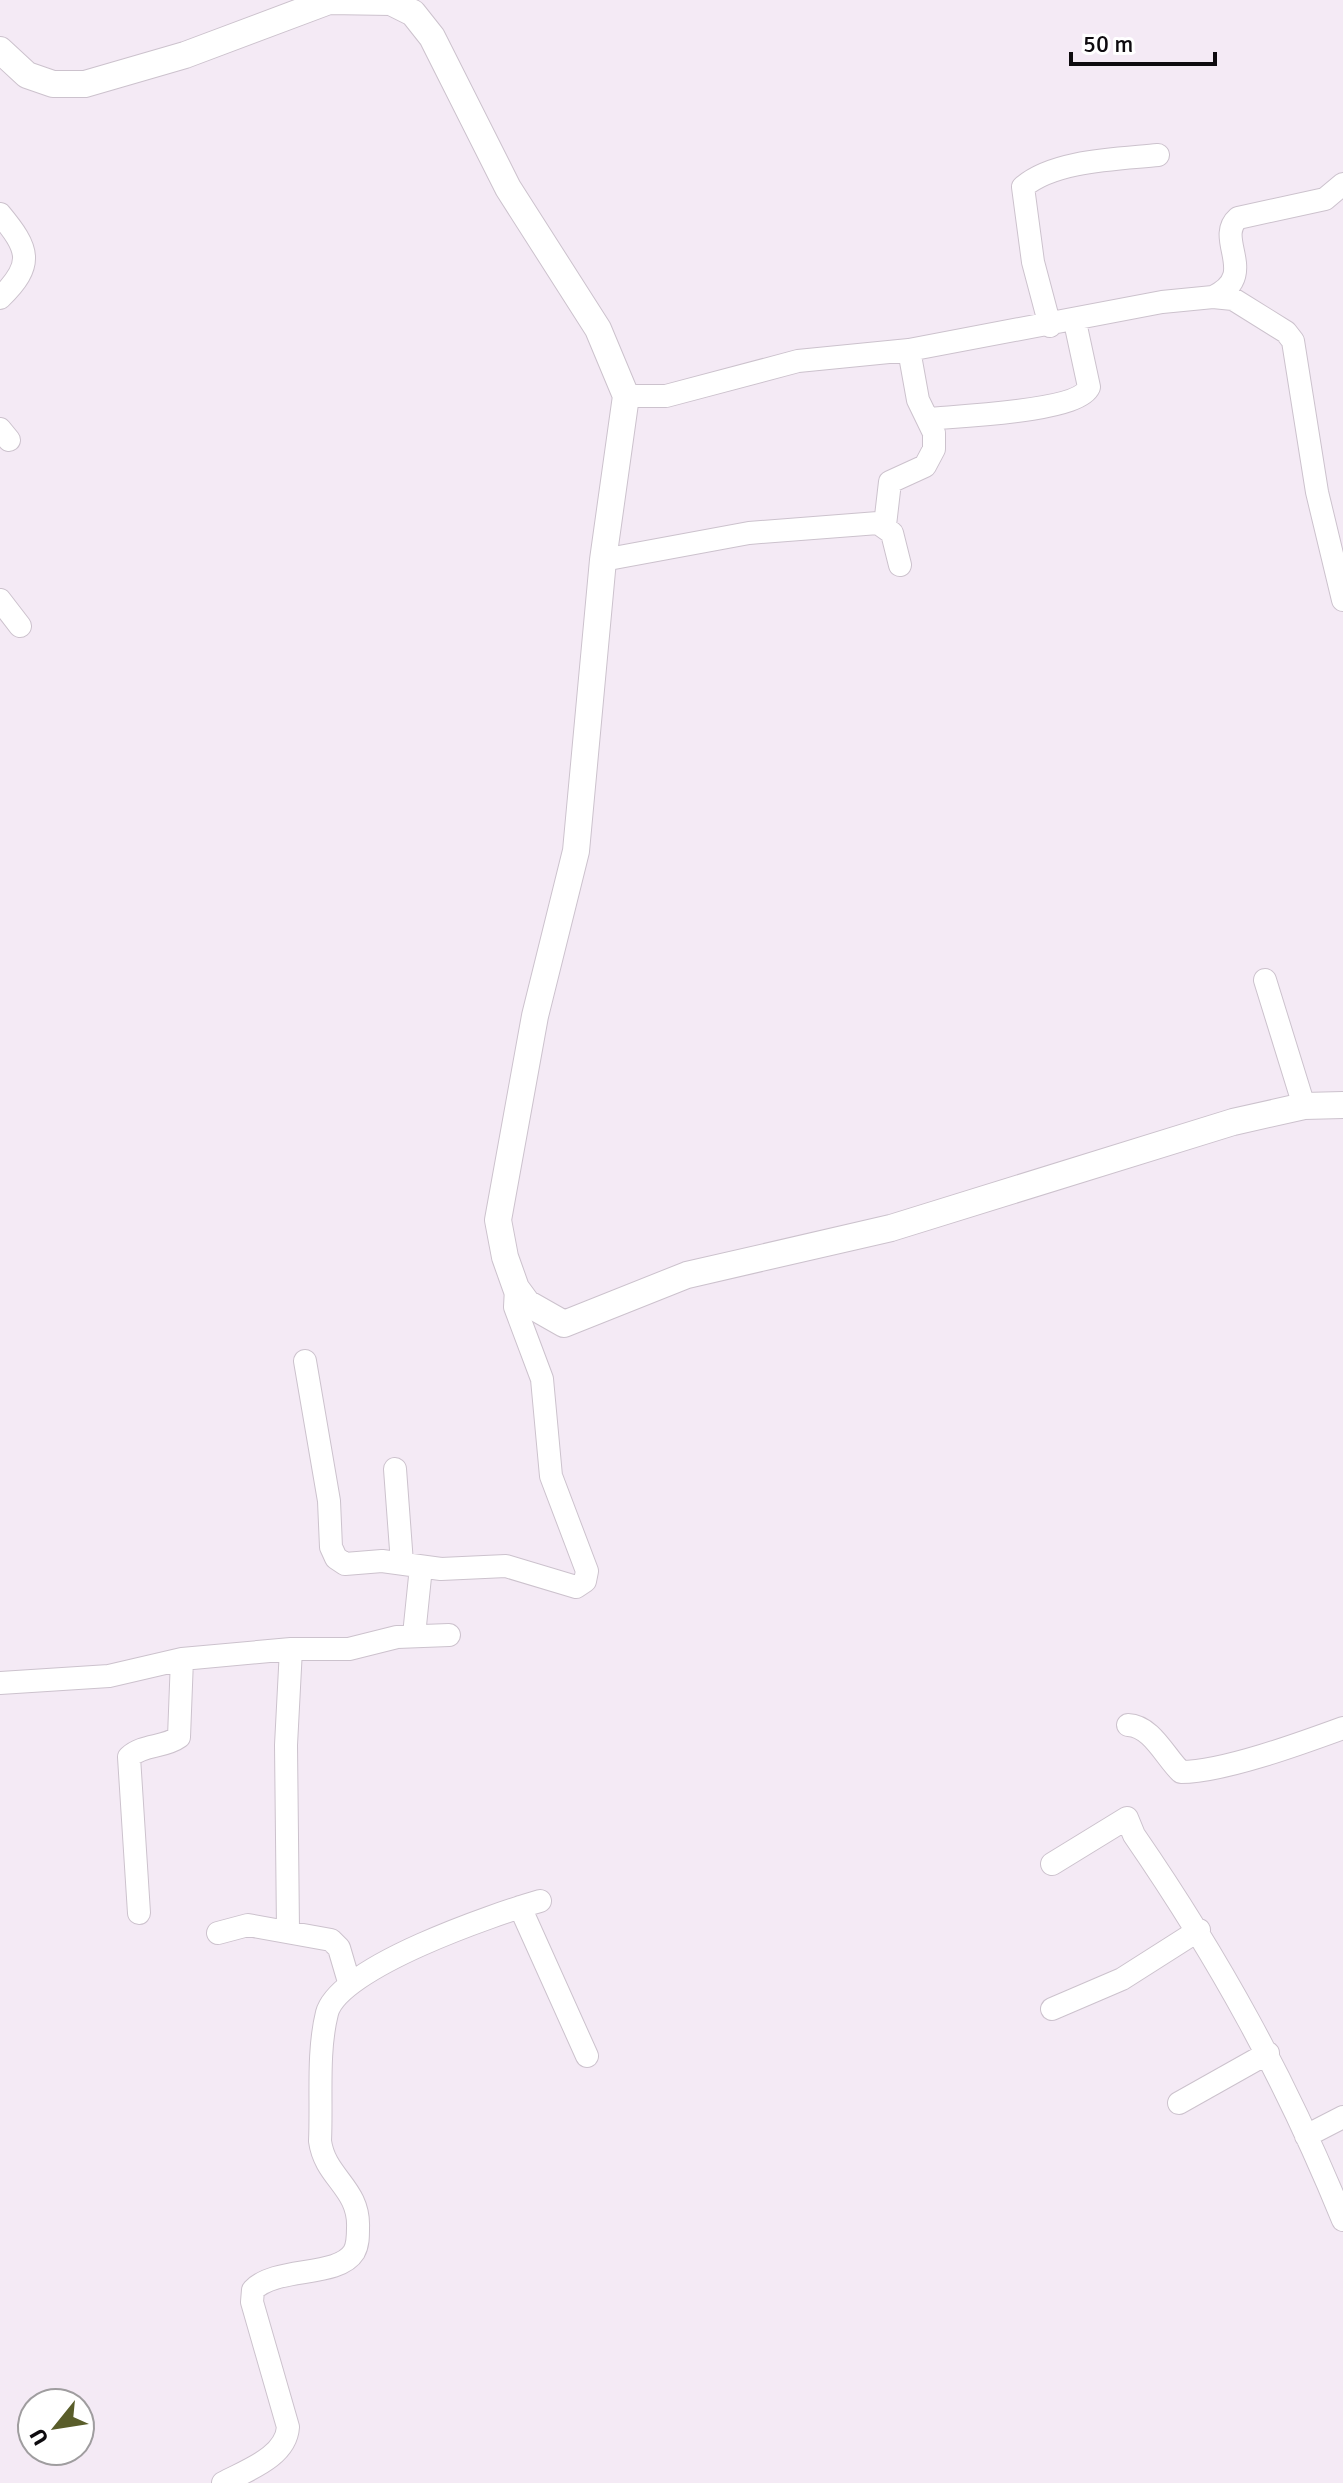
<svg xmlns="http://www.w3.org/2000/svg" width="1343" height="2483" font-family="Signika,sans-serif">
<rect width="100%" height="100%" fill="#f4eaf5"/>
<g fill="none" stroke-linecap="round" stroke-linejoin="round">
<defs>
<path id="minor" d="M0,214C29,249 35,264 0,298
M1213,297C1260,275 1214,239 1238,218L1325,199L1343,184
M1050,326L1033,262L1023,187C1054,160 1119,159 1158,155
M626,396H666L798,361L909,350L1162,302L1213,297L1233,299L1286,332L1293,341L1317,492L1343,600
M928,419C957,416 1078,412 1089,387L1075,322
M0,429L9,440
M885,525L890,482L925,466L934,449V433L918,400L909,350
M603,560L749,533L878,523L892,533L900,565
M0,600L20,626
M1265,980L1304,1106
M305,1361L329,1501L331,1547L336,1558L345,1564L382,1561L441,1569L506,1566L576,1587L585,1581L587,1571L551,1476L542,1379L515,1307L516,1288
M395,1469L402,1563
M414,1635L421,1567
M0,1683L109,1676L182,1659L291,1649H349L397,1637L449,1635
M1128,1725C1152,1726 1165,1757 1181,1772C1223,1772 1302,1743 1343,1728
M1052,1864L1127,1818L1134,1835C1220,1960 1286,2080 1343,2220
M520,1907L587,2056
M139,1913L129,1757C143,1744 164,1748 179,1737L182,1659
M288,1930L286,1745L291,1649
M218,1933L248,1925L331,1940L339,1948L349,1982
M1052,2009L1122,1979L1199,1930
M1179,2103L1268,2053
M1306,2136L1343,2117
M223,2483C247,2470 286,2457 288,2427L252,2302L253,2290C276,2266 338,2278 354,2252C358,2245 358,2237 358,2228C360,2188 325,2178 320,2141C322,2100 317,2053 327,2013C339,1967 495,1914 540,1901"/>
<path id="tertiary" d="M0,50L27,75L53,84H85L185,55L329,1L391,2L413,13L432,37L508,188L598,329L626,396L603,560L576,851L535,1016L498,1220L505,1257L516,1288L527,1303L564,1324L687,1275L891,1228L1233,1122L1304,1106L1343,1105"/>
</defs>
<!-- minor casing -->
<use href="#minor" stroke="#ccc2cd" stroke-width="24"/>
<!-- tertiary casing -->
<use href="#tertiary" stroke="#ccc2cd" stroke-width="28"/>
<!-- minor -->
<use href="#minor" stroke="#fff" stroke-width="22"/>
<!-- tertiary -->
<use href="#tertiary" stroke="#fff" stroke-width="26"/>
</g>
<!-- north arrow -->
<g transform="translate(56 2427) rotate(240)"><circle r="38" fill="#ffffff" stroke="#9f9d9f" stroke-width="2"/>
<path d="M0-6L14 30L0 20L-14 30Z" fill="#595d2a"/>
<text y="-12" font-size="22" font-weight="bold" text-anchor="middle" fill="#0e0b0f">U</text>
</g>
<!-- scale -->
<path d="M1071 52v12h144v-12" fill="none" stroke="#0e0b0f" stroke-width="4"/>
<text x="1083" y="52" font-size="24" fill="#0e0b0f" stroke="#ffffff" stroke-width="6" paint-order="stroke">50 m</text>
</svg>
